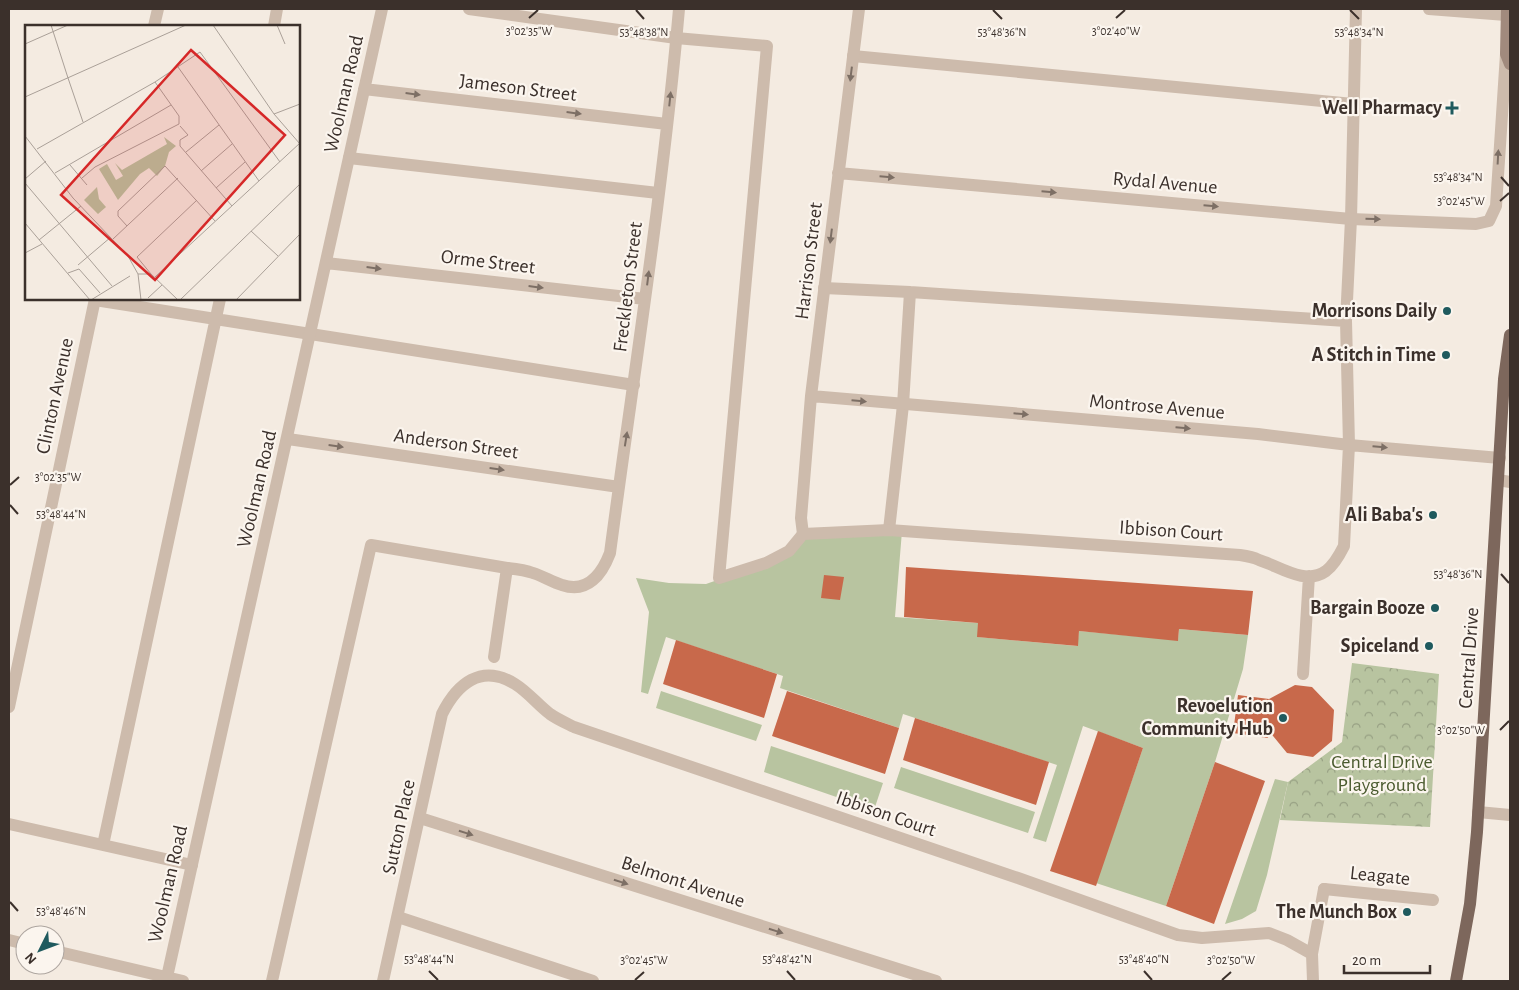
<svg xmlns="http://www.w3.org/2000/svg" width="1519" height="990" font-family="'Alegreya Sans',sans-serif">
<defs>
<pattern id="park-crowns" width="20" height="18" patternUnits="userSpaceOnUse" patternTransform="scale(1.25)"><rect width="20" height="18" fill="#b8c4a0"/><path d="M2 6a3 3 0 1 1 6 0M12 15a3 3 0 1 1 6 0" fill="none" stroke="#97a083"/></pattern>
</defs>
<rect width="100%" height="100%" fill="#f4ebe1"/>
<!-- grass -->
<path fill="#b8c4a0" d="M902,531L895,617L978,623V637L1077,646L1079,631L1178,640L1179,629L1248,635L1243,669L1215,762L1166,906L1096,883L1143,748L1083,726L1046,842L1033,838L1057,765L903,714L899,728L780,688L783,676L666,637L648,694L641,692L649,612L636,578L669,583L706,584L766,563L803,534Z
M661,691L762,725L756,741L656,708Z
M771,746L883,783L874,810L764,772Z
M901,767L1035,812L1028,833L894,788Z
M1275,779L1288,782L1267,875L1256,911L1242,919L1225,924Z"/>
<!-- park -->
<path fill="url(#park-crowns)" d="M1352,663L1439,674L1430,827L1280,820L1288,782L1342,742Z"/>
<!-- building -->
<path fill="#c8694b" d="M906,567L1253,591L1248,635L1179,629L1178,641L1079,631L1078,646L977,637L978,623L904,617Z
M824,575L844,577L840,600L821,598Z
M676,640L777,674L764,718L663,684Z
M1295,685L1312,687L1334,710L1332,741L1313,757L1287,753L1269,731L1268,738L1233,733L1238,695L1269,699Z
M787,691L899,728L885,774L772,736Z
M915,718L1049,762L1036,805L903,760Z
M1098,731L1143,748L1096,886L1050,871Z
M1215,762L1265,781L1214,924L1166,906Z"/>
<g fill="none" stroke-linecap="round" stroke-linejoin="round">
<!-- lane -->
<path stroke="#cdbbac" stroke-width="12" d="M469,9L676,38L767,46L719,578L766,563L789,551L803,534
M274,26L277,9
M853,56L1353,104
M349,158L658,193
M824,288L910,292L1346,321
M95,300L634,385
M1349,445L1346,321L1351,219L1356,9
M889,530L903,405L910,292
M9,824L192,865
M103,845L220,299
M1324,889L1433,900
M398,917L593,981
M272,981L371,545L507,568"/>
<!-- street -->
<path stroke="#cdbbac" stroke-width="12" d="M859,9L811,396L801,518L803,534L889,530L1240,555C1247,556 1253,557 1259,560C1279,566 1305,586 1326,571C1334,565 1340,554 1344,546L1349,445
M1429,9L1506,15
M154,26L158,9
M364,89L667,124
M838,173L1351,219L1476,224L1489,221L1496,206L1506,54
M326,263L645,299
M811,396L1258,434L1349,445L1500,458
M288,439L619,487
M1498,480L1510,482
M494,657L507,568C516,569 525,570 533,573C543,576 552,582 562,585C588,594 602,574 610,553C634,372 663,191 679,9
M1303,674L1309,576
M9,707L95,299
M1478,812L1510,815
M420,818L936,981
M9,940L25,944
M55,951L183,981
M167,977L382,9
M383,981L442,714C457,684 481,663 515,684C528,692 538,705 550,714C557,719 566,723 574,727L1018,878L1178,935L1202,938L1269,933L1287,940L1312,954
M1313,981L1312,954L1324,889"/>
<!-- secondary -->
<path stroke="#a18a7d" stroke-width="12" d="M1507,9L1506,54L1510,64"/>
<!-- primary -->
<path stroke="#7d675c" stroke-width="12" d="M1456,981L1470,904L1477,832L1504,379L1510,335"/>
</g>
<!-- one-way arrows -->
<defs><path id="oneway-solid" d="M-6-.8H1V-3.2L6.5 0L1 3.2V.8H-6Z" transform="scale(1.25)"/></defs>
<g fill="#7d6f65">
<use href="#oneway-solid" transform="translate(851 74) rotate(97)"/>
<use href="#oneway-solid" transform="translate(413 94) rotate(7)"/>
<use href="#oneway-solid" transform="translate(670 99) rotate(-84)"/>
<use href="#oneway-solid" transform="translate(574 113) rotate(7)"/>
<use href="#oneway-solid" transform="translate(1498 157) rotate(-87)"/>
<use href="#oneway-solid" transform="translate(887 177) rotate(5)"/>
<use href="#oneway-solid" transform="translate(1049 192) rotate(5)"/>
<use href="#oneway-solid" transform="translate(1211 206) rotate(5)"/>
<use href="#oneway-solid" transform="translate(1373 219) rotate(2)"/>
<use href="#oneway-solid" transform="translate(831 236) rotate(97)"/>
<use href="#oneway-solid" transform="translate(374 268) rotate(7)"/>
<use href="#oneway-solid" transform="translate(648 278) rotate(-83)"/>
<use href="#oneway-solid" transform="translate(536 287) rotate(7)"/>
<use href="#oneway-solid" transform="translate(859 401) rotate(5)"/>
<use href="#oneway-solid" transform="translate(1021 414) rotate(5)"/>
<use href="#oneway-solid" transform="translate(1183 428) rotate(5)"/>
<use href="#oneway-solid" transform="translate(626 439) rotate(-81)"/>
<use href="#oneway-solid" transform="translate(336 446) rotate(8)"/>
<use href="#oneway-solid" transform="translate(1380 447) rotate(5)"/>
<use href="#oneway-solid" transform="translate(497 469) rotate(8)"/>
<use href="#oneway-solid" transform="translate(466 833) rotate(18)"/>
<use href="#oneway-solid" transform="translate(621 882) rotate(18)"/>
<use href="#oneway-solid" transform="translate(776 931) rotate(18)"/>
</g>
<!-- ticks -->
<path fill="none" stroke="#3b302b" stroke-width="2" d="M636,10L644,19M993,10L1002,19M1350,10L1359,19M529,18L538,10M1116,18L1125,10M1501,177L1509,186M1500,201L1509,193M10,485L19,477M10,505L18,514M1501,574L1509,583M1500,730L1509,721M10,902L18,911M429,971L438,980M787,971L795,980M1144,971L1152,980M635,980L644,972M1222,980L1231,972"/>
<!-- markers -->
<g fill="#1f5a5e" stroke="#fbf5ee" stroke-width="2">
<path d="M1449.5 100.5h5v5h5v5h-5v5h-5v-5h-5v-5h5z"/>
<circle cx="1447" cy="311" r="5"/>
<circle cx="1446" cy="355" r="5"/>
<circle cx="1433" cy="515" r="5"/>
<circle cx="1435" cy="608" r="5"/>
<circle cx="1429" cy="646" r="5"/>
<circle cx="1283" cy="718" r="5"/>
<circle cx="1407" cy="912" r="5"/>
</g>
<g text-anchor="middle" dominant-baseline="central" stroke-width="4.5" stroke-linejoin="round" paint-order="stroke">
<!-- street labels -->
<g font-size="20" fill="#3b302b" stroke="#fbf5ee">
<text transform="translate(518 88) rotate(7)">Jameson Street</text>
<text transform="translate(344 94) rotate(-77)">Woolman Road</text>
<text transform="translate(1165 183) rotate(5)">Rydal Avenue</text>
<text transform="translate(809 261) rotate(-83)">Harrison Street</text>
<text transform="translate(488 262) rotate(7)">Orme Street</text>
<text transform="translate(628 287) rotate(-83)">Freckleton Street</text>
<text transform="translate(55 396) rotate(-78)">Clinton Avenue</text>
<text transform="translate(1157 407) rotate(5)">Montrose Avenue</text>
<text transform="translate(456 444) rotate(8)">Anderson Street</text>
<text transform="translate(257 489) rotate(-77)">Woolman Road</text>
<text transform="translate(1171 531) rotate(4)">Ibbison Court</text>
<text transform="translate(1469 658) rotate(-86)">Central Drive</text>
<text transform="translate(886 814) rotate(19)">Ibbison Court</text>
<text transform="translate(399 827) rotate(-78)">Sutton Place</text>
<text transform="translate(1380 876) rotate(6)">Leagate</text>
<text transform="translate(683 882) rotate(18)">Belmont Avenue</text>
<text transform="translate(168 884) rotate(-77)">Woolman Road</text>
</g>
<!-- poi labels -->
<g font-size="20" font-weight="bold" fill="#3b302b" stroke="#fbf5ee" text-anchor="end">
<text x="1442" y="108">Well Pharmacy</text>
<text x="1437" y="311">Morrisons Daily</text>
<text x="1436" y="355">A Stitch in Time</text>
<text x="1423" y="515">Ali Baba's</text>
<text x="1425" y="608">Bargain Booze</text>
<text x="1419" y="646">Spiceland</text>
<text x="1273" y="706">Revoelution<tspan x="1273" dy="23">Community Hub</tspan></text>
<text x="1397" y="912">The Munch Box</text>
</g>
<!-- park labels -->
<g font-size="20" fill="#4a5a2e" stroke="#fbf5ee">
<text x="1382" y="762">Central Drive<tspan x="1382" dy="23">Playground</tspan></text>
</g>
</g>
<!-- overview -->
<g transform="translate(25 25)">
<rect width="275" height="275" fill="#f4ebe1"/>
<path d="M139,112L151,121L144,127L140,141L132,151L124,143L115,149L93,175L74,144L82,139L91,155L98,151L90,138L97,145L142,119Z" fill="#b8c4a0"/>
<path d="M72,162L74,174L81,182L73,189L59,175Z" fill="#b8c4a0"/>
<path fill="none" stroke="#aaa098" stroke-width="1" d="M26,0L43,53M188,0L249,89L275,119M252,0L260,19M0,19L43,0M153,42L234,156M43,53L58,97M0,72L161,0M249,89L275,79M155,101L163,110L155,115V121L207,181M0,111L48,173L103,231L113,249L116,275M12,124L130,57L175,27L255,137M161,127L194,100M45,140L62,160M176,146L207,119M30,148L146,80M57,153L70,142L154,99V91L130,57M0,154L21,136M0,158L87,261M191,163L220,137M0,198L65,275M102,201L93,191V186L140,141L190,196M226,206L253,231M88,214L153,153M14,215L56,181M0,228L17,219M53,240L86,212M43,248L54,244L75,268M113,249H126L153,275M126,249L112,232L172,175M130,252L275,118M123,273L137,260M66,275L105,251M155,275L275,159M211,275L275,209"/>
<path fill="#d62828" fill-opacity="0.15" stroke="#d62828" stroke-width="2.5" d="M166,25L260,110L130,255L36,170Z"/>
<rect width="275" height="275" fill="none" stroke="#3b302b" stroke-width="2.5"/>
</g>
<g font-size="12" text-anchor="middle" fill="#3b302b" stroke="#fbf5ee" stroke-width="4.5" stroke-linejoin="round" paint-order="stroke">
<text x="1116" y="35">3°02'40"W</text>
<text x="529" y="35">3°02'35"W</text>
<text x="1359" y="36">53°48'34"N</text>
<text x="644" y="36">53°48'38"N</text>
<text x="1002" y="36">53°48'36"N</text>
<text x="1458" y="181">53°48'34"N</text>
<text x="1461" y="205">3°02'45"W</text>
<text x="58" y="481">3°02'35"W</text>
<text x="61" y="518">53°48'44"N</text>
<text x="1458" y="578">53°48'36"N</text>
<text x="1461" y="734">3°02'50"W</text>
<text x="61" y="915">53°48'46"N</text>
<text x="429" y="963">53°48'44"N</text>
<text x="787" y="963">53°48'42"N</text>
<text x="1144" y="963">53°48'40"N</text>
<text x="644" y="964">3°02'45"W</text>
<text x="1231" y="964">3°02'50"W</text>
</g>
<!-- border -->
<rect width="1519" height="990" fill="none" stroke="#3b302b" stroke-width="20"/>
<!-- north arrow -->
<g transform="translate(40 950) rotate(228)"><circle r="24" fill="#fbf5ee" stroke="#aea6a0"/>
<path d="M0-4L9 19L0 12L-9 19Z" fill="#1f5a5e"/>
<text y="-8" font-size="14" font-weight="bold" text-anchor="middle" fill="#3b302b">N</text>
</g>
<!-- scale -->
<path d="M1344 965v8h86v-8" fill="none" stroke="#3b302b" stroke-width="2.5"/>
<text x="1352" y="965" font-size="15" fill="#3b302b" stroke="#fbf5ee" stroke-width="4" paint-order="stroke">20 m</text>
</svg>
